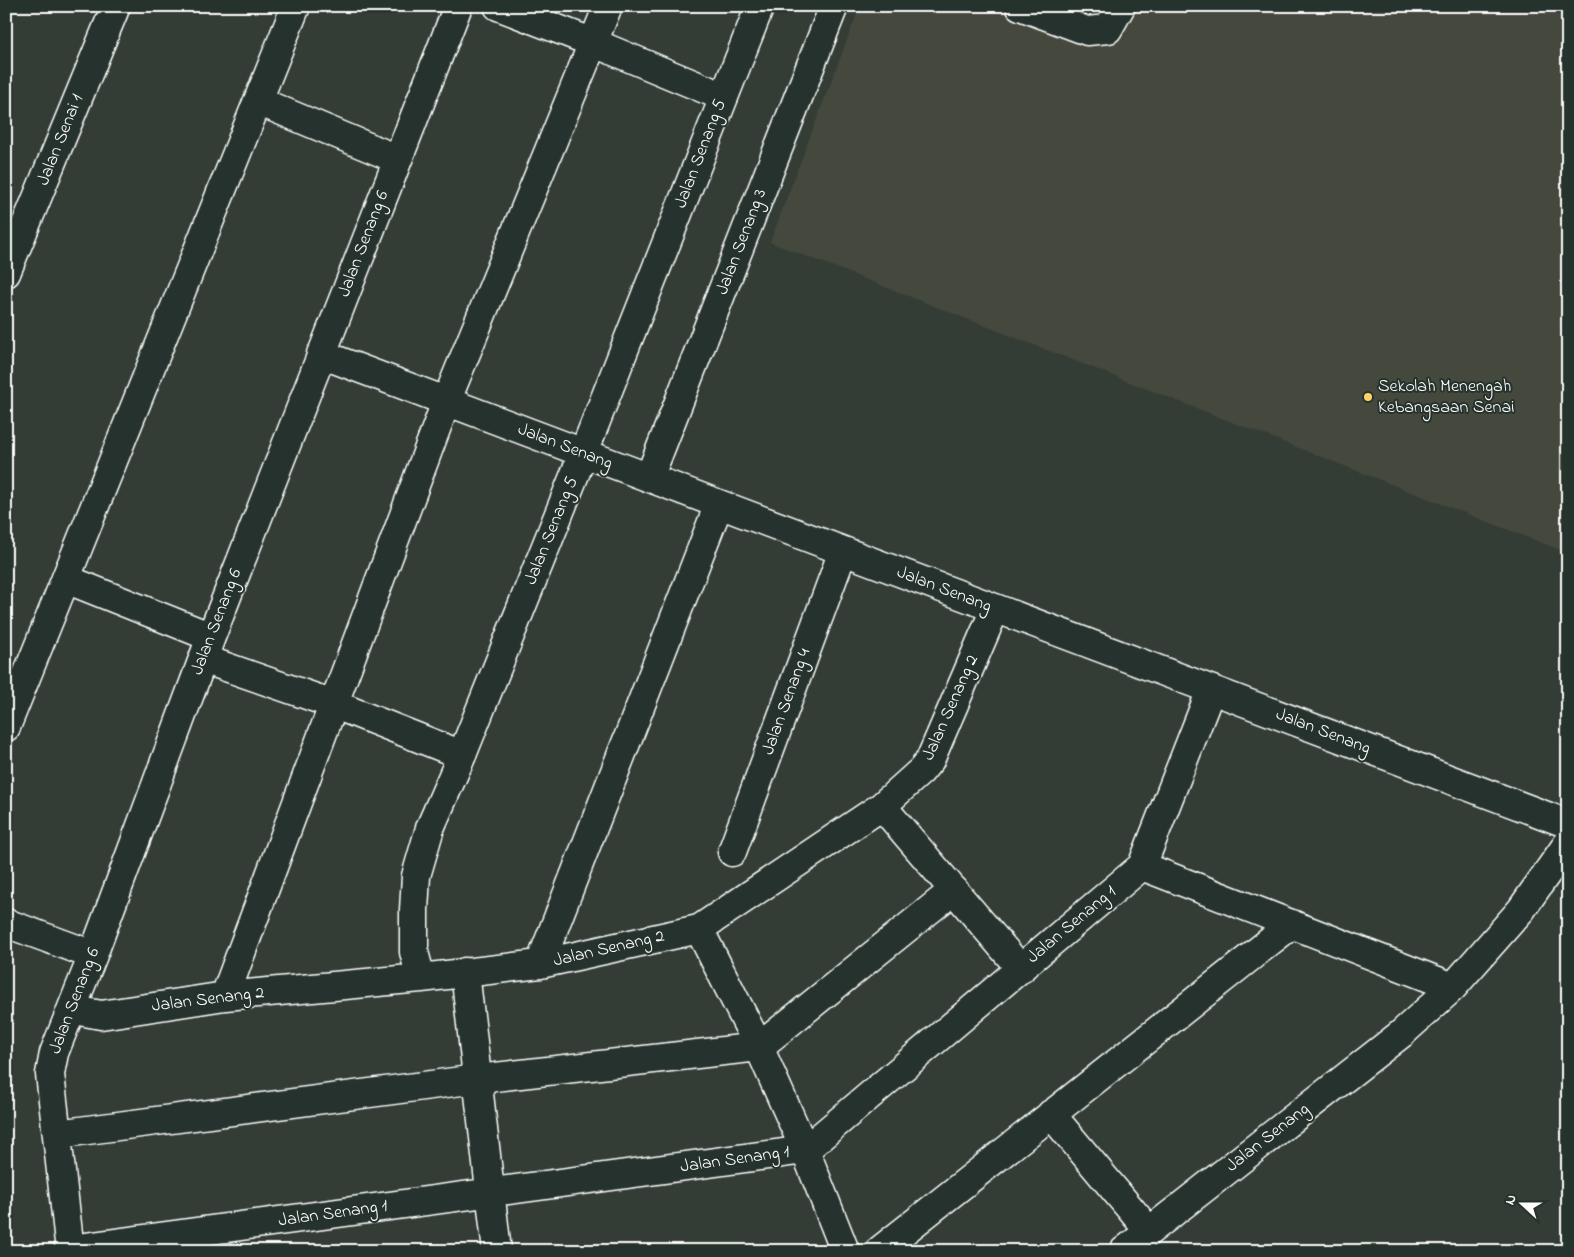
<svg xmlns="http://www.w3.org/2000/svg" width="1574" height="1257" font-family="'Indie Flower',sans-serif">
<rect width="100%" height="100%" fill="#343d35"/>
<filter id="ink" filterUnits="userSpaceOnUse"><feTurbulence type="fractalNoise" baseFrequency=".02" numOctaves="2"/><feDisplacementMap in="SourceGraphic" scale="10" xChannelSelector="R" yChannelSelector="G"/><feConvolveMatrix kernelMatrix="1 2 1 2 8 2 1 2 1" color-interpolation-filters="sRGB"/></filter>
<g filter="url(#ink)">
<!-- built -->
<path fill="#45493e" d="M860,6H1568V553L770,242Z"/>
<g fill="none" stroke-linecap="round" stroke-linejoin="round">
<defs>
<path id="minor" d="M498,6L594,43L724,97
M1020,6L1087,31L1108,29L1121,6
M258,101L397,159
M6,273L116,6
M321,354L1568,824
M649,478L834,6
M66,579L211,637
M203,659L333,704L462,755
M6,727L296,6
M882,806L1021,969
M732,852L843,551
M1142,866L1453,987
M6,923L93,955
M699,929L759,1047L805,1150L845,1251
M540,964L719,504
M465,972L497,1251
M421,978L414,952V910L416,876L430,828L462,755L583,454L760,6
M225,996L446,402L608,6
M73,1007L85,1012L101,1015L225,996L421,978L540,964L699,929L882,806L921,771L930,760L995,609
M1051,1114L1149,1231
M57,1134L477,1079L759,1047L954,890
M70,1249L805,1150L1142,866L1211,690
M70,1251L50,1074L54,1053L93,955L211,637L458,6
M879,1251L1292,924
M1124,1251L1401,1034L1453,987L1521,910L1568,843"/>
</defs>
<!-- minor casing -->
<use href="#minor" stroke="#fff" stroke-width="31"/>
<!-- minor -->
<use href="#minor" stroke="#26332d" stroke-width="28"/>
</g>
</g>
<!-- markers -->
<circle fill="#ffd166" stroke="#26332d" stroke-width="2" cx="1368" cy="397" r="5"/>
<g text-anchor="middle" dominant-baseline="central" stroke-width="4" stroke-linejoin="round" paint-order="stroke">
<!-- street labels -->
<g font-size="18" fill="#fff" stroke="#26332d">
<text transform="translate(61 140) rotate(-68)">Jalan Senai 1</text>
<text transform="translate(701 154) rotate(-69)">Jalan Senang 5</text>
<text transform="translate(742 242) rotate(-69)">Jalan Senang 3</text>
<text transform="translate(364 244) rotate(-69)">Jalan Senang 6</text>
<text transform="translate(565 447) rotate(21)">Jalan Senang</text>
<text transform="translate(552 531) rotate(-68)">Jalan Senang 5</text>
<text transform="translate(944 590) rotate(21)">Jalan Senang</text>
<text transform="translate(217 622) rotate(-69)">Jalan Senang 6</text>
<text transform="translate(787 702) rotate(-70)">Jalan Senang 4</text>
<text transform="translate(951 708) rotate(-66)">Jalan Senang 2</text>
<text transform="translate(1323 732) rotate(21)">Jalan Senang</text>
<text transform="translate(1072 925) rotate(-40)">Jalan Senang 1</text>
<text transform="translate(609 949) rotate(-13)">Jalan Senang 2</text>
<text transform="translate(208 1000) rotate(-7)">Jalan Senang 2</text>
<text transform="translate(75 1001) rotate(-69)">Jalan Senang 6</text>
<text transform="translate(1268 1138) rotate(-38)">Jalan Senang</text>
<text transform="translate(735 1160) rotate(-8)">Jalan Senang 1</text>
<text transform="translate(333 1214) rotate(-8)">Jalan Senang 1</text>
</g>
<!-- poi labels -->
<g font-size="18" fill="#fff" stroke="#26332d" text-anchor="start">
<text x="1378" y="387">Sekolah Menengah<tspan x="1378" dy="21">Kebangsaan Senai</tspan></text>
</g>
</g>
<!-- margin -->
<rect width="1574" height="1257" fill="none" stroke="#26332d" stroke-width="25"/>
<rect x="12" y="12" width="1549" height="1232" fill="none" stroke="#fff" stroke-width="2" filter="url(#ink)"/>
<!-- north arrow -->
<g transform="translate(1522 1204) rotate(291)" stroke="#26332d" stroke-width="4" paint-order="stroke">
<path d="M0-4L9 19L0 12L-9 19Z" fill="#ffffff"/>
<text y="-8" font-size="14" font-weight="bold" text-anchor="middle" fill="#ffffff">N</text>
</g>
</svg>
